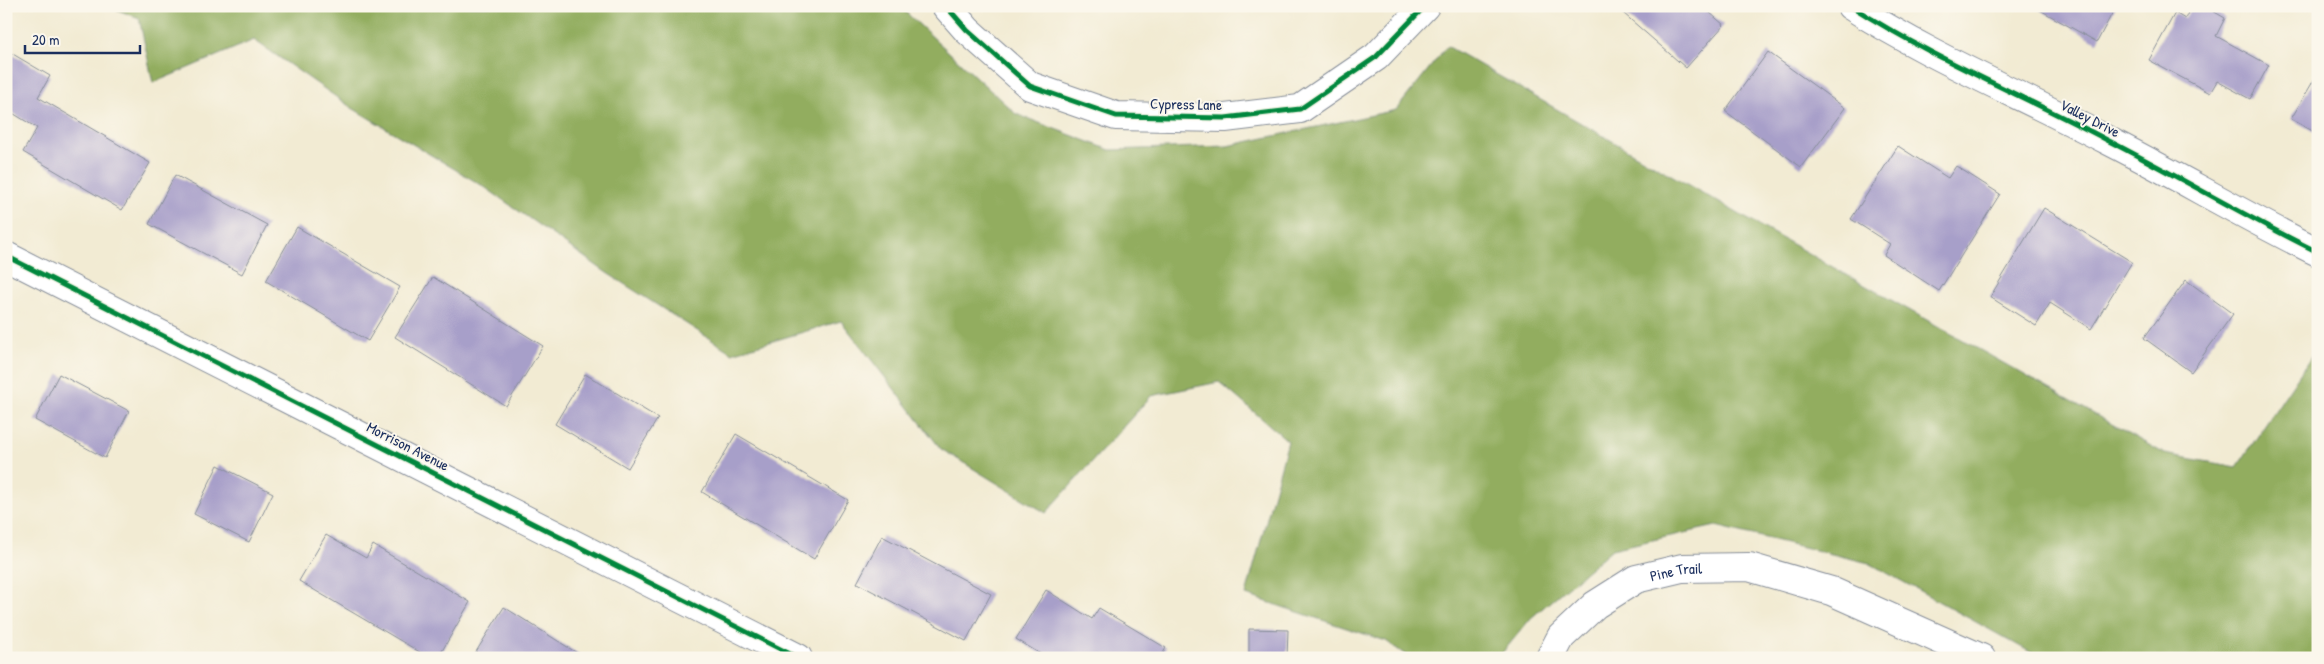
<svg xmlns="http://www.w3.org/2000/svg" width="2324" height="664" font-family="'Patrick Hand',sans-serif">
<rect width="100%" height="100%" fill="#fbf7ec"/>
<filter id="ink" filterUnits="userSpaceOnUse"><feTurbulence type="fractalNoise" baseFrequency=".02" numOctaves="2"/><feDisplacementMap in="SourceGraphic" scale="10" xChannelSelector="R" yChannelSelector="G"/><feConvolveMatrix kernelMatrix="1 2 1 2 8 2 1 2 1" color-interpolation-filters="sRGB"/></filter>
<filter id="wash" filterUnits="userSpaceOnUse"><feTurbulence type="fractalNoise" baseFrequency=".0096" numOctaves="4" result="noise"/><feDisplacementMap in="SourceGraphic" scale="20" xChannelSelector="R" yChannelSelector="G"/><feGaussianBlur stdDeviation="1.12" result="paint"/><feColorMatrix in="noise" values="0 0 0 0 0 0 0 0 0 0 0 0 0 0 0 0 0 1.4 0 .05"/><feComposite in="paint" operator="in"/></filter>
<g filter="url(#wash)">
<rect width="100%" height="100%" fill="#f2ebd3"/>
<!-- forest -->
<path fill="#92ad5f" stroke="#566e5e" d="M107,6H899L1016,114L1110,150L1227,146L1396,110L1447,46L1758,225L2165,454L2237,467L2318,347V658H2041L1869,563L1716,526L1612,549L1531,618L1498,658H1410L1386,641L1246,595L1288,441L1219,382L1151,396L1046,513L941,449L841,321L732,353L607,273L483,186L352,108L254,40L153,83L139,18Z"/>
<g id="blocks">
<!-- building -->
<path fill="#a79fc9" d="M1615,6H1702L1724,25L1686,68Z
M2033,6H2116L2097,42Z
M2191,6H2204L2225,18L2216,36L2269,65L2250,99L2217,81L2210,93L2149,60L2175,13L2185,19Z
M6,50L50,76L38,97L150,163L122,210L23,152L37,128L6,109Z
M1768,52L1845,108L1801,167L1725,111Z
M2318,73V134L2291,119Z
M1898,146L1948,178L1956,166L2000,194L1939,291L1884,255L1890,244L1851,219Z
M175,175L267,225L242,274L149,224Z
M2044,208L2132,262L2091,329L2050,303L2036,326L1990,297Z
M297,227L400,287L368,341L266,281Z
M433,277L543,346L506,406L395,337Z
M2186,280L2233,314L2191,372L2144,338Z
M59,374L129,411L105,458L35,420Z
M585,374L658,418L628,468L555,424Z
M736,434L848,500L814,559L702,492Z
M218,465L273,493L249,542L194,514Z
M326,535L366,558L373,545L470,602L438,658H430L299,581Z
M882,536L991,594L966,641L857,583Z
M1046,590L1092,619L1099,608L1166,648L1160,658H1047L1016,639Z
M504,607L585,658H480L474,655Z
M1249,629L1288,630L1287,658H1249Z"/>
</g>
</g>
<g filter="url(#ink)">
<use href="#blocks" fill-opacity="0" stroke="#868d98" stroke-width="1"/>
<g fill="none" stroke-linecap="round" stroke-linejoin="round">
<defs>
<g id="minor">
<path d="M946,6L967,30L1030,86L1116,116L1225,118L1300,109L1376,57L1425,6"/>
<path d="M1851,6C1932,58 2022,95 2107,140C2178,176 2246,217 2318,252"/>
<path d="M6,256L798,658"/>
<path id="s1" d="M1550,658L1561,637L1595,605L1636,579L1682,568L1749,567L1831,591L1981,658"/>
</g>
</defs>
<!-- minor casing -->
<use href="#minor" stroke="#868d98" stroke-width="30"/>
<!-- minor -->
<use href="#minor" stroke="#fff" stroke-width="28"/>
<defs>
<path id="cycleway" d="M946,6L967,30L1030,86L1116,116L1225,118L1300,109L1376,57L1425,6
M1851,6C1932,58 2022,95 2107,140C2178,176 2246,217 2318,252
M6,256L798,658"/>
</defs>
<!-- cycleway casing -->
<use href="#cycleway" stroke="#fbf7ec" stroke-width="8"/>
<!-- cycleway -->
<use href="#cycleway" stroke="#00873e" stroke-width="5"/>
</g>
</g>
<g text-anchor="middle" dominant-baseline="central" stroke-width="4" stroke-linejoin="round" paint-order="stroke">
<!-- street labels -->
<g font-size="15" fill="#1b2f5e" stroke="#fbf7ec">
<text transform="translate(1186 104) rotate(1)">Cypress Lane</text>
<text transform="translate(2090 118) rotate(27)">Valley Drive</text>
<text transform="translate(408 446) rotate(27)">Morrison Avenue</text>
<text stroke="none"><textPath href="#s1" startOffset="160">Pine Trail</textPath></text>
</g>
</g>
<!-- margin -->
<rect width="2324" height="664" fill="none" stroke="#fbf7ec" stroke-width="25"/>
<!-- scale -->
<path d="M25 45v8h115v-8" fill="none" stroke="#1b2f5e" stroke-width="2.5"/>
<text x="32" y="45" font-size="15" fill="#1b2f5e" stroke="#fbf7ec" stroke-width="4" paint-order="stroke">20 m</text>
</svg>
